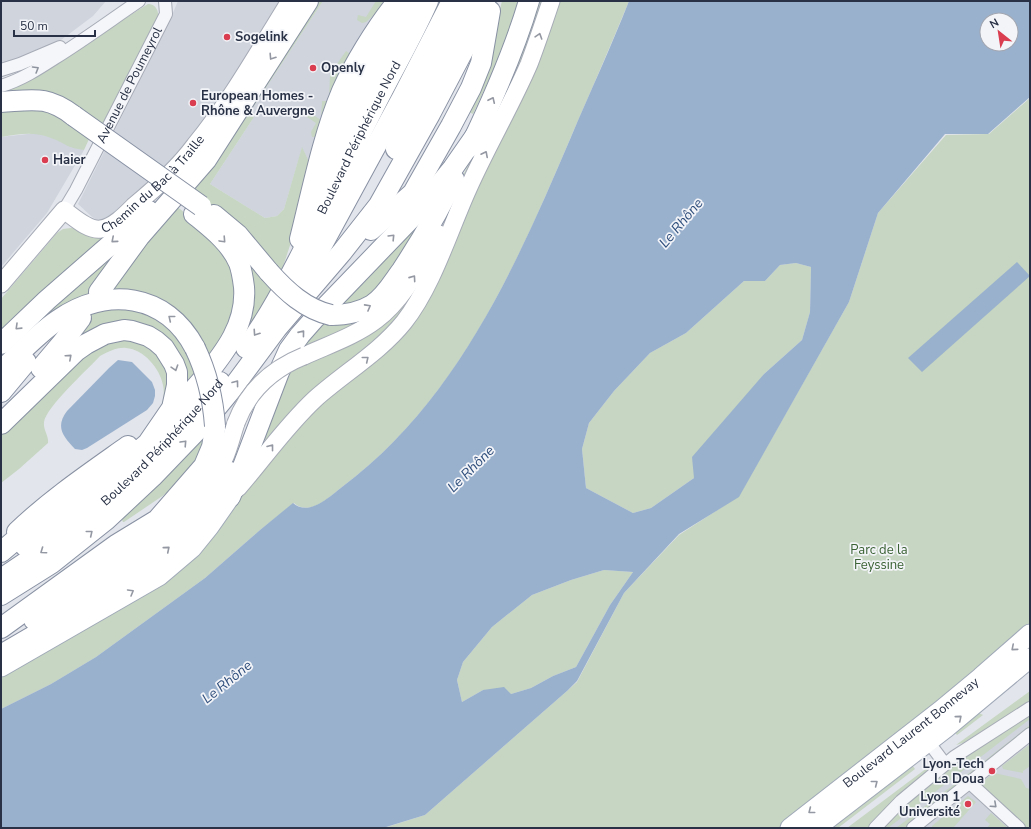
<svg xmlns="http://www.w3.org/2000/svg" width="1031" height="829" font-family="'Nunito Sans',sans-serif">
<rect width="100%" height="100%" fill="#e2e5eb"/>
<!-- built -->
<path fill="#cfd4dd" d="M1,1H106L93,16L57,43L1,65Z
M178,1H284L189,144L125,207L106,219L98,221L91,216L78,204L169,22Z
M323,1H391L312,168L302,148L284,209L277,216L265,218L210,184L254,117L250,112Z
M37,133L53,138L84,150L47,213L1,267V137Z
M1030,714V828H880Z"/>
<!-- green -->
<path fill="#c6d6c2" d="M315,1H323L250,112L254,117L210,184L265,218L277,216L284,209L302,147L312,168L293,236L280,276L187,190Z
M376,1H389L366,22L362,23L357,20L358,15L366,17Z
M502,1H521L509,36L473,114L465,110L487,62Z
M536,1H547L522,69L478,156L373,317L297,353L323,319L356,318L456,189L503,97Z
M555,1H629C611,45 592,88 573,132C518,262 459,400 342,487C329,497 310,517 294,503L260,530L205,578L96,657L51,684L1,709V678L161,583L233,505L286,436L390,344Z
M148,4C156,4 159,11 158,18L102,125L1,94V91L40,72Z
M346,51L353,56L319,133L315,137H312L311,132L316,123L304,115L307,111L321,120L322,101H329L330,74Z
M1030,98V628L781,828H384L425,815L567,691L577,682L624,593L679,535L739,496L849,302L878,213L946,135L989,134Z
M48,106L90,137L84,150C67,148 65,143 51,138C34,131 19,134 1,137V107Z
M441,191L376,295L335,309Z
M175,205L211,234L225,248L240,298L212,360L196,330L184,319L104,293Z
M211,219L275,286L242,341L249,309Z
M137,224L91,295L1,365V350Z
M71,228L113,233L1,338V299L57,233L63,229Z
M796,263L811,267L810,312L802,340L764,374L694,478L651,508L633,513L586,488L582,449L589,423L614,391L650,353L686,333L744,281H765L780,265Z
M422,273L405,313L268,443L263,438L289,368L320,354Z
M109,308L141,310L176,333L200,377L182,395L144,328L56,357L87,314Z
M128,335L160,354L172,387L160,409C163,402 165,394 163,385C160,369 144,349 126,348C117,347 108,352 100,356C88,369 46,407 44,422C43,430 49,436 48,443L19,469L1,483V431L94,345Z
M208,430L189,478L124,522H123L121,518Z
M604,570L633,572L610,605L576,667L553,676L531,688L511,694L483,690L462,702L457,680L463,662L492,627L532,595L571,580Z
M1030,691V703L995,723L963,743L956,745Z
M975,711L983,715L957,735L952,729Z
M1030,713V719L888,828H879L951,762Z
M1030,725V729L905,828H896L964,777Z
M1030,744V766L1023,771V773L1003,769L1002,766Z
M912,765L915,769L838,828H830Z
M927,768L931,772L871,828H847Z
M994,773L1021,779L1026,788L1030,789V828H1024L981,788L982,782Z
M968,796L976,802L953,828H932V826Z
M991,813L1008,828H987L990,824L985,820Z"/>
<!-- water -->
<path fill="#9ab1ce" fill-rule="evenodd" d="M629,1H1030V97L988,134H945L878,213L849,302L739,497L679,534L624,593L577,681L567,691L425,815L383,828H1V709L51,684L96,657L205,578L260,530L293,503C309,517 329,497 342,487C457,401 516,266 571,137C590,92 611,47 629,1ZM987,20H1011V44H987ZM796,263L811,267L810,312L802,340L764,374L692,457L694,478L651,508L633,513L586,488L582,449L589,423L614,391L650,353L686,333L744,281H765L780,265ZM604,570L633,572L610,605L576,667L553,676L531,688L511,694L504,687L483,690L462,702L457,680L463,662L492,627L532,595L571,580Z
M1017,262L1030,276L922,372L908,358Z
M118,360L132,362L152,382L155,390V396L153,403L147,410L87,448L82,450L75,449C63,436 55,427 67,411L109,368Z"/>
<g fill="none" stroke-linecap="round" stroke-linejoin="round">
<defs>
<g id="minor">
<path d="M1,70L20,64L60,47"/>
<path d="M1,86C21,80 38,69 55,58C84,40 111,20 139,1"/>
<path id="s1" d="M64,210L76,190L166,14L165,1"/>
<path d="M924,736L945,764"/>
<path d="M970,783L1019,828"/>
<path d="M875,828L901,801L954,757L1030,708"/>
<path d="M913,828L1030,734"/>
</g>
<g id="secondary">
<path id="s2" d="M1,284L64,210C74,217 88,231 101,229C114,227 126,214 135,205C157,187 178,168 195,145C231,101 260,49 290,1"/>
<path d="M304,356C328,345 355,336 376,320C404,299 421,264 439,234"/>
<path d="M238,488C264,458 286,426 315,399C344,373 379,353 404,322C433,285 449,231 468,189C487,146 511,106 529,64C537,43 544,22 551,1"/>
<path d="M166,527C188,507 211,487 224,459C229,448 232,435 236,423"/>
</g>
<g id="primary">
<path d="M1,667L159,576L192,548L209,527L230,497"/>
<path id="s3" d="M790,828L940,711L981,677L1030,634"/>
<path d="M816,828L946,728L1030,658"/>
</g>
<g id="trunk">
<path d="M1,102C33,100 47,95 74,116"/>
<path d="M470,147C493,99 514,52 529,1"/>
<path d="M396,149L465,14L469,1"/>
<path d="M323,187C347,121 373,61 411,1"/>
<path d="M214,215L238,235L269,272"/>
<path d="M371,230L413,193L451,126L471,88L481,63L490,11"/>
<path d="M300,239C312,191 323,136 342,91C354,64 375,30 393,7"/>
<path d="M99,292L139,237L206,160L308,1"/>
<path d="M296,293L402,98L452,1"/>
<path d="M331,315C346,315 359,313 372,305C385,297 393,282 402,270C421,241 439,211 454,179"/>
<path d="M1,344L47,300L149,211"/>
<path id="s4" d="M246,348C268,319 286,284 303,251C325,206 347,160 370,115C389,76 411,40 428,1"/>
<path d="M41,368L63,342L81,318"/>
<path d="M1,371C19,354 37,334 58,320C107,286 166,293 195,348"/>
<path d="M1,392L26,362"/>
<path d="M172,413C183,402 193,391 203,379C225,352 247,324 244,287C243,279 242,271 239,263C230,242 211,228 194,214"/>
<path d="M1,424L76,351L86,344L105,334L124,330L132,331L148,336L156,341L164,348L174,364L177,372V385L172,408L148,443L39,537L25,546"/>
<path d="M230,497L242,469L279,372L289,350L300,335L315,318L417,212L453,168L476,135"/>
<path d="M17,532C50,500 90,473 128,446"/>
<path d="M1,552L32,526"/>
<path d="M131,566L175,516"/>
<path id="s5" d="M1,579C44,551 85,521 122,486C157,454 189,418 220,382"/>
<path d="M1,595L52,563L106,520L152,477L203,424L231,390L277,328L342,252L379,205L430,114L483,13L485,1"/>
<path d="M34,620L112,568L136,543"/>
<path d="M1,628L116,545L157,520L204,466L212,447L215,429"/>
<path d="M1,655L109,592L164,552L183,536L206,509L222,488L230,472"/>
</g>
</defs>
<!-- minor casing -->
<use href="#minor" stroke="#a6abb6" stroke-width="14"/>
<!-- secondary casing -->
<use href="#secondary" stroke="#a6abb6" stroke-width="19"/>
<!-- primary casing -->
<use href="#primary" stroke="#a0a9b8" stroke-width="21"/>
<!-- trunk casing -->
<use href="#trunk" stroke="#8891a3" stroke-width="22"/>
<!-- minor -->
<use href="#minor" stroke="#f5f6f9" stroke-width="12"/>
<!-- secondary -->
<use href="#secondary" stroke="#fff" stroke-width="17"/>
<!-- primary -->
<use href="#primary" stroke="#fff" stroke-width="19"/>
<!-- trunk -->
<use href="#trunk" stroke="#fff" stroke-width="20"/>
<defs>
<path id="secondary-bridge" d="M236,423C248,391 272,369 304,356"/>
<path id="trunk-bridge" d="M74,116L201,206
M269,272C286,291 305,309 331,315
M195,348C207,373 213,398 215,426"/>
</defs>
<!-- secondary-bridge casing -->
<use href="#secondary-bridge" stroke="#a6abb6" stroke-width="19" stroke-linecap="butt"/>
<!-- trunk-bridge casing -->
<use href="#trunk-bridge" stroke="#8891a3" stroke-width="22" stroke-linecap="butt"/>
<!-- secondary-bridge -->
<use href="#secondary-bridge" stroke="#fff" stroke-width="17"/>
<!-- trunk-bridge -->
<use href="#trunk-bridge" stroke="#fff" stroke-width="20"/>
</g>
<!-- one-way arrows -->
<defs><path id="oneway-chevron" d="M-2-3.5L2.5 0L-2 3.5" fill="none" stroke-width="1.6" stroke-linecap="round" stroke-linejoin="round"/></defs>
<g stroke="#9498a2">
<use href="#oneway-chevron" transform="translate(539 36) rotate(-72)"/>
<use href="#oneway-chevron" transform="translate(272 57) rotate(123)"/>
<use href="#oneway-chevron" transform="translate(492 100) rotate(-65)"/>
<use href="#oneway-chevron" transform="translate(485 154) rotate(-63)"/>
<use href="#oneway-chevron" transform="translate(392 237) rotate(-46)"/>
<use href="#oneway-chevron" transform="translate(114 240) rotate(139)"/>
<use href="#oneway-chevron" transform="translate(223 240) rotate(47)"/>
<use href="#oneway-chevron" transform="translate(413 278) rotate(-55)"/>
<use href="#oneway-chevron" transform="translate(368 307) rotate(-29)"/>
<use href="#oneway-chevron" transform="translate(171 318) rotate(-141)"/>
<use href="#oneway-chevron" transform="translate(18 327) rotate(136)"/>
<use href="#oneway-chevron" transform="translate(256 333) rotate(124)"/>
<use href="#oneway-chevron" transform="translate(302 333) rotate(-51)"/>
<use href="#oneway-chevron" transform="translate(69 357) rotate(-42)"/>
<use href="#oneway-chevron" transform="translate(366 359) rotate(-39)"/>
<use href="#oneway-chevron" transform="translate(175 368) rotate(72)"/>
<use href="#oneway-chevron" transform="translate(236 383) rotate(-53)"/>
<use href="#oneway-chevron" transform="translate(184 443) rotate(-47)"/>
<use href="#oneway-chevron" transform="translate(271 447) rotate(-52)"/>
<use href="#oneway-chevron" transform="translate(90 533) rotate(-39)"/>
<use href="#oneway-chevron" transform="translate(167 549) rotate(-40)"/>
<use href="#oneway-chevron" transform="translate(43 551) rotate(145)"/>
<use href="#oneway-chevron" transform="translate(131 592) rotate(-30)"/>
<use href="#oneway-chevron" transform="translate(1014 648) rotate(139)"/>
<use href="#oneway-chevron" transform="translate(959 718) rotate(-40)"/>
<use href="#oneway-chevron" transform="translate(875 783) rotate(-38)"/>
<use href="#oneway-chevron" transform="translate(811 811) rotate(142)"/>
</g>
<g stroke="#8e949f">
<use href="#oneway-chevron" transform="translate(36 69) rotate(-31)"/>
<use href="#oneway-chevron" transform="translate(994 805) rotate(42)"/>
</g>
<!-- markers -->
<g fill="#d93d4f" stroke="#f2f4f8" stroke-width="1.5">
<circle cx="227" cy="37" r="4"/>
<circle cx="313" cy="68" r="4"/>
<circle cx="193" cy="103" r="4"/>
<circle cx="45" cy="160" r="4"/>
<circle cx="992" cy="771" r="4"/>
<circle cx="968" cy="804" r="4"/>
</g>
<g text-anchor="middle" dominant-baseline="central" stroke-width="3.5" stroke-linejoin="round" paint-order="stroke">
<!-- poi labels -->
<g font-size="13" font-weight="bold" fill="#283145" stroke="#f2f4f8" text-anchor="start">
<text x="235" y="37">Sogelink</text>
<text x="321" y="68">Openly</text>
<text x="201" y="96">European Homes -<tspan x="201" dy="15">Rhône &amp; Auvergne</tspan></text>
<text x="53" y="160">Haier</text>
<text x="984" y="764" text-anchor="end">Lyon-Tech<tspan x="984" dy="15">La Doua</tspan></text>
<text x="960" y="797" text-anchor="end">Lyon 1<tspan x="960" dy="15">Université</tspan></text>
</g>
<!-- street labels -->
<g font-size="13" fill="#283145" stroke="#f2f4f8">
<text stroke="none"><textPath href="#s1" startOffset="141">Avenue de Poumeyrol</textPath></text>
<text stroke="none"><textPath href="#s4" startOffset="239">Boulevard Périphérique Nord</textPath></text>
<text stroke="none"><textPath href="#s2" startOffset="209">Chemin du Bac à Traille</textPath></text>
<text stroke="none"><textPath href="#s5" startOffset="212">Boulevard Périphérique Nord</textPath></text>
<text stroke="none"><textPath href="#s3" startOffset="154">Boulevard Laurent Bonnevay</textPath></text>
</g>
<!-- park labels -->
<g font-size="13" fill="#3b6234" stroke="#f2f4f8">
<text x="879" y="550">Parc de la<tspan x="879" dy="15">Feyssine</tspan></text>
</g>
<!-- water labels -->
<g font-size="14" font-style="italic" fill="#2f4e7c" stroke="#f2f4f8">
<text transform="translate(681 223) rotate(-50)">Le Rhône</text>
<text transform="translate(471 469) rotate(-45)">Le Rhône</text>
<text transform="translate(227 682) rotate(-39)">Le Rhône</text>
</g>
</g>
<!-- border -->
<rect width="1031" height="829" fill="none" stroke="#283145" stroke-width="4"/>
<!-- north arrow -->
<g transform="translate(999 32) rotate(330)"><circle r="19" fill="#f2f4f8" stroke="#a1a6b0"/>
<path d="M0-3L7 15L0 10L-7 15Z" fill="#d93d4f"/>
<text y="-6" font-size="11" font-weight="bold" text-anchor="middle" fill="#283145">N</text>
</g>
<!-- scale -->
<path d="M14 30v6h81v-6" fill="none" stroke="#283145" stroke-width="2"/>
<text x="20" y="30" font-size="12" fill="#283145" stroke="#f2f4f8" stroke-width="3" paint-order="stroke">50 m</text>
</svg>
